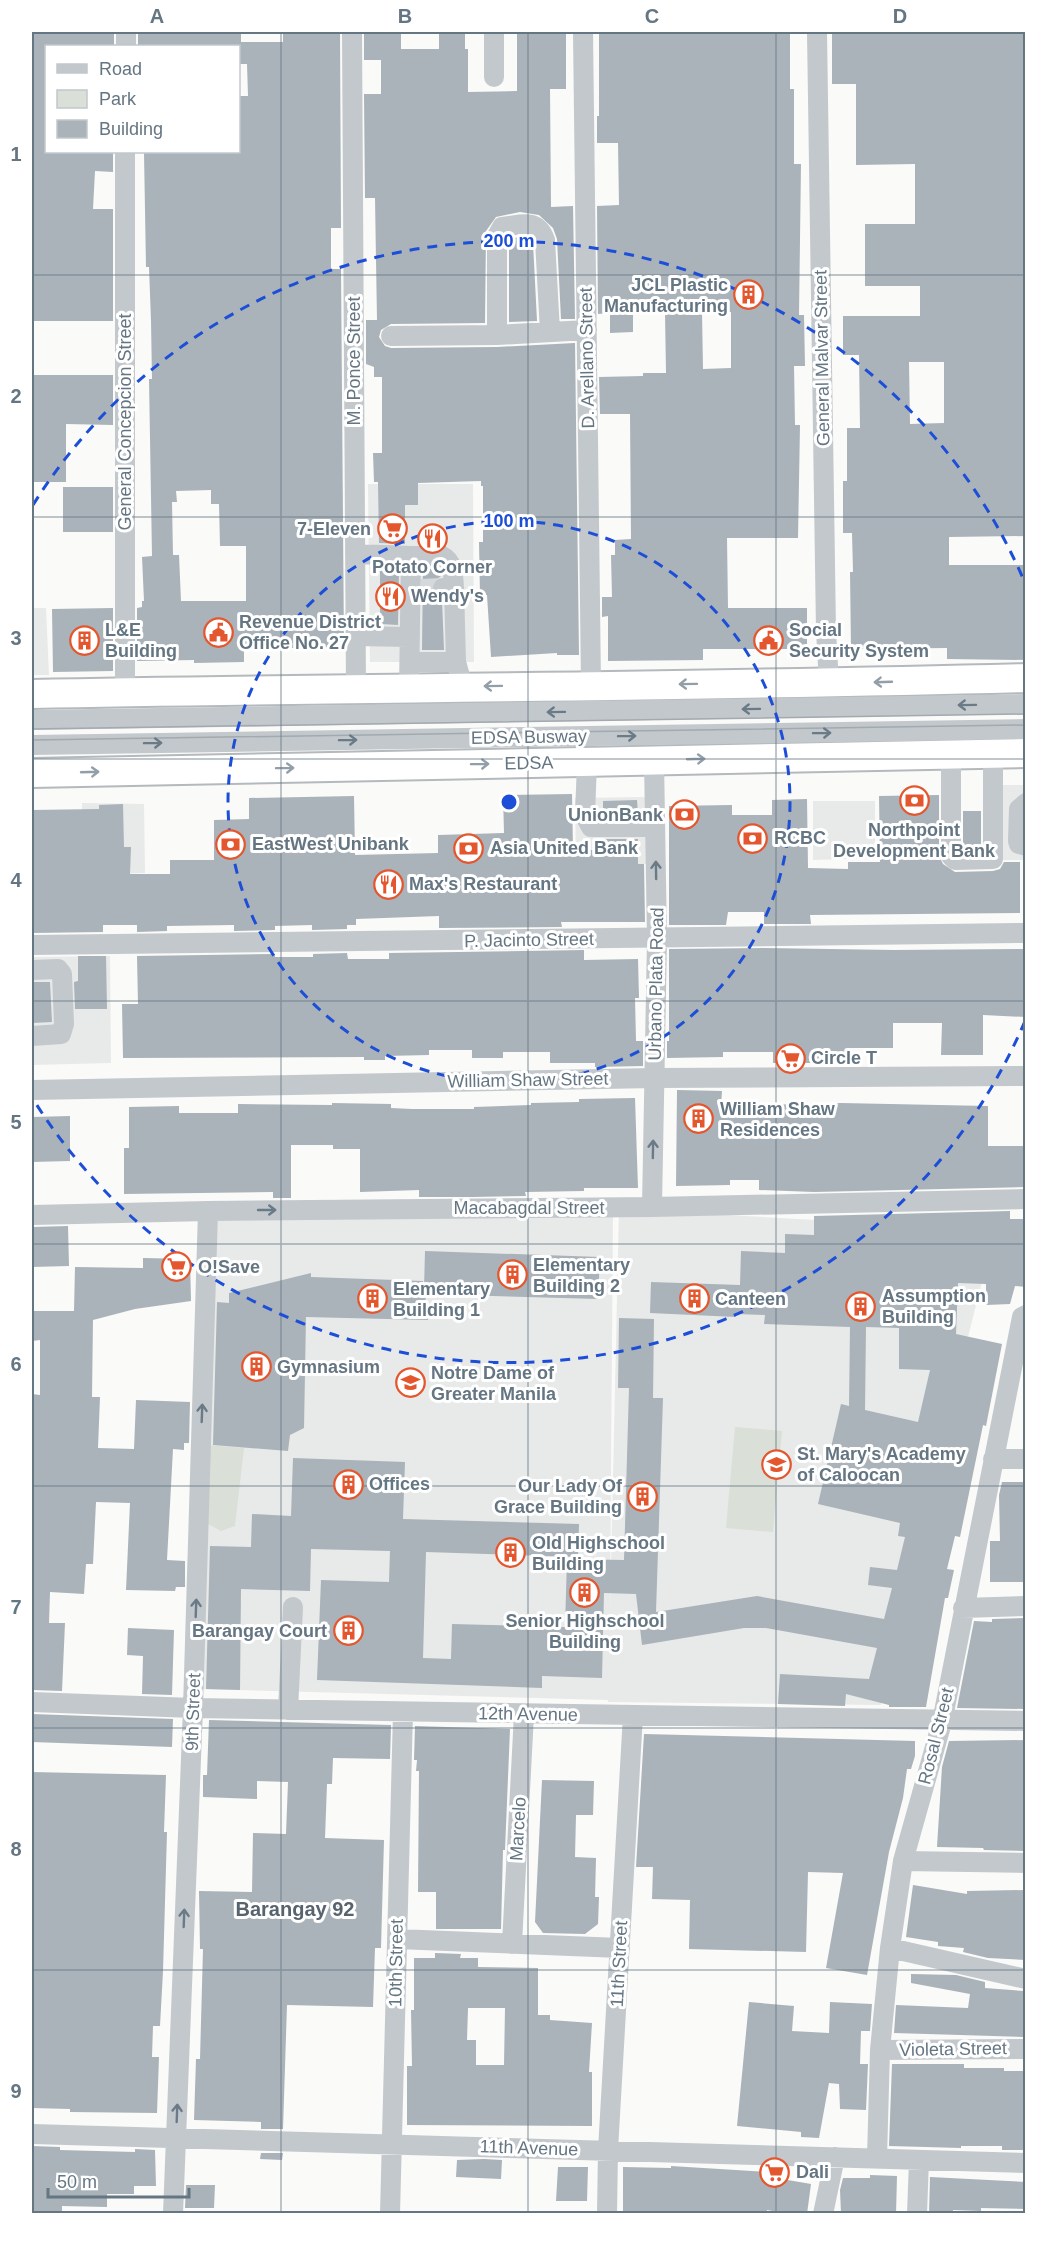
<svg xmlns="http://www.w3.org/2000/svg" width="1057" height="2245" font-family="Arial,sans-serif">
<rect width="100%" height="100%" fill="#fafaf8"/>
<!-- built -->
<path fill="#e8e9e9" d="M368,484H473L474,662H370Z
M32,608H46L49,675H32Z
M993,785H1025V860H994Z
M647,797L648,864L576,865L575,798Z
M813,801H875V858L813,860Z
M82,803L144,804L145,873L82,875Z
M110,956L111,1063L32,1065V957Z
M619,1209L995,1230L947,1420L881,1705L608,1702V1700L200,1689L214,1219L613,1211L610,1610Z"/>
<!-- green -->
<path fill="#dadfd7" d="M735,1427L782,1431L773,1532L726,1528Z
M207,1445L244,1448L235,1526L221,1531L206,1523Z"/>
<!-- building -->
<path fill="#aab3b9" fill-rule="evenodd" d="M32,32H114V46H46V152H113V172L95,171L93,209H113V321H32Z
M138,32H241V42H283V32H340L341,228H331V269H341L344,647L244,649V662L194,663V660L137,661V608L142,607V601H144L142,557L152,556L149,379H152L151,321L149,267H146L144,153L145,152H238V96H248L247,64H238V46H138ZM211,490V504H219L220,546H246V601H181L179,555H173L172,502H177L176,491Z
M364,32H401V49H439V32H465V49H468V92L517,91V32H566V89H550L551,207L573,206L575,319H561L557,239L553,228L539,215L520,212L496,217L486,231L485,323L391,324L381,330L379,337L385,346L391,348L497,347L575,343L579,655H557V653L491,657L487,595H480L479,542H483V486H481V481L418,483V505H405V544L379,543L378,482H374L373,453H382V377H374V367L366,364V320H377L375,198H365L364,94H381V60H364Z
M599,32H790V89H794V164H801L799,315H804L805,366H794L795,425H800L798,538H727L728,608H807V649H703V660L608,661V616L602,617V597H612L611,555H615V540L631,539L630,414H600L599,377L643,376V373H666L665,313H633V332L610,333V313L598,314L597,206L619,205L618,143H597V116H599ZM702,312H731V368L703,369Z
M832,32H1026V536L949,537V565H1026V660L947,659V648L851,649L850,572H853L852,533H843V481H847V428H860L859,355H843V316H920V286H865V224H915V164L856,165V84H832ZM909,362H944V423L910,424Z
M523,236L530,237L533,243L537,321L509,322V239Z
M32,375H113V425L66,424V482H32Z
M63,487H113V532H63Z
M380,567L399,568L398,625L380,624Z
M423,569H439L440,573L441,576L433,582L431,589L433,594L442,600L444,650H422Z
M113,608V671L53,672L52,609Z
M572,794L573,850H604L603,839H638V864H644L645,922H561L562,927L439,928V916L356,919V925H347V929L312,930V925L275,926V930L234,931V925L167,926V931L137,932V925H103V932L32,933V810L99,809V805L123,804L124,847H131L130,874H170V860H214V820L249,819V798L354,796L355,855L438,853V835L504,833L503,795Z
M939,795V856L943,864L955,872L993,871L1000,869L1004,862H1020V913L810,915L811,924H764V912H728L726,925H669V806L732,805V815H772V800L807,799L808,868L848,869V862H880L879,796Z
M637,800L638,815H603V801Z
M963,811H981V847L963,848Z
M764,948L894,950L1026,949V1017L983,1015V1055H941L942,1023H893V1048H851V1060L825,1059V1061H812V1063H773V1052H723V1057L667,1058V1041H669V949Z
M584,950V960L638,959L639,998H635L636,1041H643V1066L595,1067V1063H550V1052H503V1058H472V1050H429V1055L385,1056V1060H364V1057L123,1058L122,1004H138L137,956L275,954V957H313V954L347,953L348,959H389V953Z
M78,956H106L107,1009H75L74,982L78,981Z
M32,982H50L52,1022L32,1023Z
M677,1090L722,1091L721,1106L841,1103L988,1106V1146H1026V1187L814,1192L759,1190V1180H730V1185L676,1186Z
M635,1098L638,1188H584V1191L525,1192L526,1196L472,1197H419V1190L360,1192V1149H333V1145H291V1198H273V1192L124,1194V1148H129V1107L179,1106V1113H238V1104L332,1105V1103L391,1104V1108L412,1109H474V1107L531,1105V1103L579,1102V1099Z
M70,1116V1161L32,1162V1117Z
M1010,1211V1219H1026V1287L1015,1286L1010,1304L986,1305V1284L958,1283L956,1334L1002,1344L986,1426L983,1425L982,1430L960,1537L955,1536L947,1569L954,1570L948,1598H945L926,1707H889V1705L846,1694L845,1706L778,1704L780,1674L869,1679L877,1648L766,1628H744L642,1645L636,1594L604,1593L602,1678L542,1676V1688L317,1680L321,1580L389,1582L390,1551L311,1549L310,1591L241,1589L240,1690L206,1689L210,1546L251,1547L252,1514L291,1516L293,1458L405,1462L403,1519L579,1524L578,1557L426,1552L423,1658L451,1659L452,1624L565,1627L567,1559L624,1560L629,1388H618L619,1318L654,1319L653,1398H663L656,1612L757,1596L884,1619L892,1588L868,1585L870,1567L897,1570L905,1537L898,1536L900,1523L818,1504L841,1404L849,1406L850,1327L764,1324L765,1315L736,1314V1317L650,1313L651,1282L740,1285L741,1251L785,1253V1234L814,1235V1216ZM866,1327L899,1328V1369L930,1370L918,1422L865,1410Z
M68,1226L69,1266L32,1267V1227Z
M425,1251L600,1257L598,1299L425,1294L428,1320L306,1317L304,1428L290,1435L288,1451L213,1445L217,1302L229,1303V1293L311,1273V1277L423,1281L424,1289Z
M143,1258L190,1259L191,1301L135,1309L93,1320L92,1397H100L98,1448L134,1449L136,1400L190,1402L189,1443H184V1450L173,1449L167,1560L185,1561V1587H176L175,1591L126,1590L130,1503L96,1502L93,1564H86L84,1594L50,1592L49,1623H65L62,1691L32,1690V1394L40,1395V1340L32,1341V1311H74L75,1267L143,1268Z
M1002,1482H1026V1582H990V1541H1000L999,1495Z
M1026,1618V1709L957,1708L974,1621L992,1622V1619Z
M128,1628L174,1630L172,1695L142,1694L143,1656L127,1655Z
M32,1714L173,1719L172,1747L32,1742Z
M209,1720L391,1725L390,1759L333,1758L332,1784H327L325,1838L384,1840L381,1948H375L373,2007L287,2005L283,2129H261V2122L194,2120L196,2059H200L203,1949H200L199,1891L252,1892L253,1833L286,1834L288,1782L257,1781V1799L203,1797V1775H207Z
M415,1726L510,1729L505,1850H503L501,1929H436V1892H418L419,1771H416L417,1760H414Z
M644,1734L915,1741V1756L911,1769H907L903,1798L889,1852L867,1975L826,1968L843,1873L808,1872L806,1952L689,1949L690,1900L652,1899L653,1867H636Z
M1026,1740L1025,1851L984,1850L983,1848L937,1847L942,1767L949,1741Z
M32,1772L166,1775L164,1832H167L163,1971L160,2026H153L152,2057H159L157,2113L70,2112V2109L32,2108Z
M542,1780L594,1781L593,1815H576L575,1857L596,1858L595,1897H599L598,1924L585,1934L543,1933L535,1922Z
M913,1885L967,1894V1891L1025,1890L1026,1960L988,1958L963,1952L964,1948L938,1946V1942L906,1937Z
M435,1953L461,1954L460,1958H478V1967L538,1968V2015H550V2020L592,2023L589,2072H592V2126L407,2125V2066H412L411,2010H414V1958H435ZM468,2008H505L504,2065H476V2040H467Z
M911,1974L956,1975L985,1982V1988L1024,1991L1023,2037L894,2033L896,2005L968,2008L970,1994L911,1983Z
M749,2002L794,2006L792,2031L829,2033L830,2002L872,2004L870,2031H861L860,2064H868L866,2110L840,2109L839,2084L829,2083L819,2138L801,2137V2132L737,2126Z
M892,2064H964V2068H1004V2071H1026V2150H1002V2146H961V2148L889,2146Z
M32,2146L60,2147V2150L135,2152V2149L155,2150L156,2186H134V2194H107V2207L62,2206V2214H32Z
M261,2153H283L282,2160L260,2159Z
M484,2159L502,2160L501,2179L456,2177L457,2160Z
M671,2166L770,2172V2177L811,2184L807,2214H789L767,2210V2214H623V2167L671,2168Z
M558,2167H588L587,2201H556Z
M870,2175L897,2176L896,2214L841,2213L840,2190L843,2178H870Z
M930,2177L1026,2182V2209L981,2208V2211L953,2210V2214H929Z
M186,2185H215L214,2208H185Z"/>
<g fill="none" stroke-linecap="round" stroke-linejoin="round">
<!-- minor-tunnel -->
<path stroke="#d5d9db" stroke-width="20" stroke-dasharray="20 10" stroke-linecap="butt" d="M421,589L443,588"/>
<defs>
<path id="highway" d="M32,694C363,688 694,687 1026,678
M32,773L1026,753"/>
</defs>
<!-- highway casing -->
<use href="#highway" stroke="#b4b9bd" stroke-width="32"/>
<!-- minor -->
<path stroke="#c3c8cc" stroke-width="20" d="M352,32L356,691
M494,32V77
M583,32L591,685
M817,32L826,631L829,684
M126,46V32
M497,335V236L502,227C521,225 537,217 545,240L550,332
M391,336L497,335L587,330
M355,554L411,556L409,689
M411,556H442C454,562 453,576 454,588
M443,588H454L456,662L463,687
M355,636L410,637
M411,662H456
M125,693V152
M32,720L1026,704
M32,745L1026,729
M951,753V856L955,860L993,859V753
M587,762L585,816L591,827H655
M1026,803L1019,809L1018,841L1019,844L1026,846
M32,945L1026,933
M32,970L58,969L62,974L64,1024L61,1034L32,1036
M32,1090L655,1078L1026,1076
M652,1207L657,939L654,760
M32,1215L208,1211L652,1207L1026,1199
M993,1459H1026
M963,1608L1026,1606
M32,1702L193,1708L1026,1721
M288,1710L293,1607
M903,1861L1026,1863
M397,1939L620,1948
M512,1944L524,1714
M890,1948L1026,1979
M880,2050L1026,2049
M32,2134L1026,2163
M877,2158L880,2050L890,1948L903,1861L942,1722L1022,1317L1026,1315
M173,2214L193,1708L208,1211
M390,2214L403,1712
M607,2214L608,2150L633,1715
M823,2214L835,2157
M917,2214L919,2160"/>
<!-- highway -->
<use href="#highway" stroke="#fff" stroke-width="28"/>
<!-- tram -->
<path stroke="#a2aab0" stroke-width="1.5" d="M32,729L1026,714
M32,740L1026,725"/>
</g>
<!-- one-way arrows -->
<defs><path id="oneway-shaft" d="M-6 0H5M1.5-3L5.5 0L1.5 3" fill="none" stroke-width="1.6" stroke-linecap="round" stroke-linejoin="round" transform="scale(1.5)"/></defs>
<g stroke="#939fa8">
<use href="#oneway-shaft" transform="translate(883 682) rotate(178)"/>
<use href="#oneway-shaft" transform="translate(688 684) rotate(179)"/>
<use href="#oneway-shaft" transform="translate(493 686) rotate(179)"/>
<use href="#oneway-shaft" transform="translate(696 759) rotate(-2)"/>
<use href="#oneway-shaft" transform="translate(480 764) rotate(-1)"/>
<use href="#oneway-shaft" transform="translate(285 768) rotate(-1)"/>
<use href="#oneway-shaft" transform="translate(90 772) rotate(-2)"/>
</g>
<g stroke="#6a7a87">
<use href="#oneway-shaft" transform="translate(967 705) rotate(179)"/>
<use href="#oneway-shaft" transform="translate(751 709) rotate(179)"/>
<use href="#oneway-shaft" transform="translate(556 712) rotate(179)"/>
<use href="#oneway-shaft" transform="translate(822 733) rotate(-1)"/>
<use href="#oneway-shaft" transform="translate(627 736) rotate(-1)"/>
<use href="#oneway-shaft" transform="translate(348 740) rotate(-1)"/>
<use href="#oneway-shaft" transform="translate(153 743) rotate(-1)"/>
<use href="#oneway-shaft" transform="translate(656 870) rotate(-91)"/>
<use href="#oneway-shaft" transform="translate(653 1149) rotate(-89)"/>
<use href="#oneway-shaft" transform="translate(267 1210)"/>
<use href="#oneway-shaft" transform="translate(202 1413) rotate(-88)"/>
<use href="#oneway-shaft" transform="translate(196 1608) rotate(-88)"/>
<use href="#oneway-shaft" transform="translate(184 1918) rotate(-88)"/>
<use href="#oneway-shaft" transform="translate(177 2113) rotate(-88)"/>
</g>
<!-- grid -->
<path fill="none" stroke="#657683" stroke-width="1.5" stroke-opacity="0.55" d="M281,32V2214M528,32V2214M776,32V2214M32,275H1026M32,517H1026M32,759H1026M32,1001H1026M32,1244H1026M32,1486H1026M32,1728H1026M32,1970H1026"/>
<!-- distance rings -->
<g fill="none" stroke="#1d4ed8" stroke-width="3" stroke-dasharray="10 8">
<circle cx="509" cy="802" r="281"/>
<path d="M1025 1021A561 561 0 0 1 33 1099M33 505A561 561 0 0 1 1025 583"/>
</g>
<!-- icons -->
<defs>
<symbol id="building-ring" viewBox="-11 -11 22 22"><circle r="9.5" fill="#fff" stroke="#e4572e" stroke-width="1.5"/><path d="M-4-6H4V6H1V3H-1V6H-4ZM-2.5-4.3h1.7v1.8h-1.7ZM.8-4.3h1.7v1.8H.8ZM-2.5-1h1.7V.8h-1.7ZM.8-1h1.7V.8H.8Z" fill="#e4572e"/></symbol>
<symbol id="supermarket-ring" viewBox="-11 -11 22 22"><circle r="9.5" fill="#fff" stroke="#e4572e" stroke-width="1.5"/><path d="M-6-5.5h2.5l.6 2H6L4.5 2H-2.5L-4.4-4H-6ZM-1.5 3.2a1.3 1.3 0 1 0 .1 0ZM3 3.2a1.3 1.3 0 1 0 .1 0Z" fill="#e4572e"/></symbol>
<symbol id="restaurant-ring" viewBox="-11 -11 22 22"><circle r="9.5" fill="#fff" stroke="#e4572e" stroke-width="1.5"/><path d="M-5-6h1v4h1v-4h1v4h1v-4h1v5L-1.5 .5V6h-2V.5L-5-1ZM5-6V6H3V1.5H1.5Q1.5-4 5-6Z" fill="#e4572e"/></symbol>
<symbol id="civic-ring" viewBox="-11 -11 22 22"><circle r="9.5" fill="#fff" stroke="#e4572e" stroke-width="1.5"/><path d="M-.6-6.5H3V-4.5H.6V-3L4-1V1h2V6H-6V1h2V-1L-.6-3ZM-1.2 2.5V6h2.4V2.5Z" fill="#e4572e"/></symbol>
<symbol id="bank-ring" viewBox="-11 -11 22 22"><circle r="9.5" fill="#fff" stroke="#e4572e" stroke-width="1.5"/><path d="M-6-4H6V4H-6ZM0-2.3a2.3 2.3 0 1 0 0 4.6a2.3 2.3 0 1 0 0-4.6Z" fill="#e4572e"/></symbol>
<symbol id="school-ring" viewBox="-11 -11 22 22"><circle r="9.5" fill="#fff" stroke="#e4572e" stroke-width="1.5"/><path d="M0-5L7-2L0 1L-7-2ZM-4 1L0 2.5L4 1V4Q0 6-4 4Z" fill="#e4572e"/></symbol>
</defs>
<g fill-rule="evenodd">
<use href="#building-ring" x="732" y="278" width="33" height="33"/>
<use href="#supermarket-ring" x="376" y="512" width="33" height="33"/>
<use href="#restaurant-ring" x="416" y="522" width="33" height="33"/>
<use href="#restaurant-ring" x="374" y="580" width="33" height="33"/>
<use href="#civic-ring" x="202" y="616" width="33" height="33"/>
<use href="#building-ring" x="68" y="624" width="33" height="33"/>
<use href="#civic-ring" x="752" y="624" width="33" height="33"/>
<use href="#bank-ring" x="898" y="784" width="33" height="33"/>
<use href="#bank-ring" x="668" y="798" width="33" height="33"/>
<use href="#bank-ring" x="736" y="822" width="33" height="33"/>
<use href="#bank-ring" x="214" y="828" width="33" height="33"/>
<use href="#bank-ring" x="452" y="832" width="33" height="33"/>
<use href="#restaurant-ring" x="372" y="868" width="33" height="33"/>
<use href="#supermarket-ring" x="774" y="1042" width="33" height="33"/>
<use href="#building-ring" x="682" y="1102" width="33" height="33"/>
<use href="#supermarket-ring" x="160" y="1250" width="33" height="33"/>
<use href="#building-ring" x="496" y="1258" width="33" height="33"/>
<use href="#building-ring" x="356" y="1282" width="33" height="33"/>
<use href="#building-ring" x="678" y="1282" width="33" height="33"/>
<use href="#building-ring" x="844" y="1290" width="33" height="33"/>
<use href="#building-ring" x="240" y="1350" width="33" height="33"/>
<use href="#school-ring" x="394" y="1366" width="33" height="33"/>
<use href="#school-ring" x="760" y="1448" width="33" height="33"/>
<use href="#building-ring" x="332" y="1468" width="33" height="33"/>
<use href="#building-ring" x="626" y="1480" width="33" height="33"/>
<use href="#building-ring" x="494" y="1536" width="33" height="33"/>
<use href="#building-ring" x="568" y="1576" width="33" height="33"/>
<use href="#building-ring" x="332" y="1614" width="33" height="33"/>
<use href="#supermarket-ring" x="758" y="2156" width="33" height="33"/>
</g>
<g text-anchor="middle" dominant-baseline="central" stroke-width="6" stroke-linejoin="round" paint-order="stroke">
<!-- poi labels -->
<g font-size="18" font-weight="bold" fill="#657683" stroke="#fff" text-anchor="start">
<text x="728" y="285" text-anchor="end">JCL Plastic<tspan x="728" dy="21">Manufacturing</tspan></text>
<text x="371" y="529" text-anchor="end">7-Eleven</text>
<text x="432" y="567" text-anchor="middle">Potato Corner</text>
<text x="411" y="596">Wendy's</text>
<text x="239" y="622">Revenue District<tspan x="239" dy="21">Office No. 27</tspan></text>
<text x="105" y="630">L&amp;E<tspan x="105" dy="21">Building</tspan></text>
<text x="789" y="630">Social<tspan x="789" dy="21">Security System</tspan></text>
<text x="663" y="815" text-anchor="end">UnionBank</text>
<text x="914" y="830" text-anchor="middle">Northpoint<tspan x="914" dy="21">Development Bank</tspan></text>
<text x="774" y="838">RCBC</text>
<text x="252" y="844">EastWest Unibank</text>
<text x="490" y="848">Asia United Bank</text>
<text x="409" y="884">Max's Restaurant</text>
<text x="811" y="1058">Circle T</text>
<text x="720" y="1109">William Shaw<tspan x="720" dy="21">Residences</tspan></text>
<text x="533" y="1265">Elementary<tspan x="533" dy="21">Building 2</tspan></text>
<text x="198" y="1267">O!Save</text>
<text x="393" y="1289">Elementary<tspan x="393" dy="21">Building 1</tspan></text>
<text x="882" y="1296">Assumption<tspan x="882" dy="21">Building</tspan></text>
<text x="715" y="1299">Canteen</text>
<text x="277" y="1367">Gymnasium</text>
<text x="431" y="1373">Notre Dame of<tspan x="431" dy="21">Greater Manila</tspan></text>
<text x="797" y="1454">St. Mary's Academy<tspan x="797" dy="21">of Caloocan</tspan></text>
<text x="369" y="1484">Offices</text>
<text x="622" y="1486" text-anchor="end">Our Lady Of<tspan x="622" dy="21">Grace Building</tspan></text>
<text x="532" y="1543">Old Highschool<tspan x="532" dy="21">Building</tspan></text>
<text x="585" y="1621" text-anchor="middle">Senior Highschool<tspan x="585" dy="21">Building</tspan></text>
<text x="327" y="1631" text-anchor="end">Barangay Court</text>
<text x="796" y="2172">Dali</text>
</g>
<!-- street labels -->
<g font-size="18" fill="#657683" stroke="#fff">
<text transform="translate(587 358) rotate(-91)">D. Arellano Street</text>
<text transform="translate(822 358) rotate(-91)">General Malvar Street</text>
<text transform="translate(354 361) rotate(-90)">M. Ponce Street</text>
<text transform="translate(125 422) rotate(-90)">General Concepcion Street</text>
<text transform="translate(529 737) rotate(-1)">EDSA Busway</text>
<text transform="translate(529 763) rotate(-1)">EDSA</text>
<text transform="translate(529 940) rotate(-1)">P. Jacinto Street</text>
<text transform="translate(656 984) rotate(-89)">Urbano Plata Road</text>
<text transform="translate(528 1080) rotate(-1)">William Shaw Street</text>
<text x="529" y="1208">Macabagdal Street</text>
<text transform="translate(193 1712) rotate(-88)">9th Street</text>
<text transform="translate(528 1714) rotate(1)">12th Avenue</text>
<text transform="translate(936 1736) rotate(-76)">Rosal Street</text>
<text transform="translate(518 1829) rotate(-87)">Marcelo</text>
<text transform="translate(396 1963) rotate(-89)">10th Street</text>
<text transform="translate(619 1964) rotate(-87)">11th Street</text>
<text transform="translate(953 2049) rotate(-1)">Violeta Street</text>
<text transform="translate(529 2148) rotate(2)">11th Avenue</text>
</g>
<!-- neighbourhood labels -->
<g font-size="20" font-weight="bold" fill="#57646e" stroke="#fff">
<text x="295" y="1909">Barangay 92</text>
</g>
</g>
<circle cx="509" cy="802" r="9" fill="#1d4ed8" stroke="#fff" stroke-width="3"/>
<g font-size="18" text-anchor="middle" font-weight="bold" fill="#1d4ed8" stroke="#fff" stroke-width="6" stroke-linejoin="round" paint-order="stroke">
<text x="509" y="247">200 m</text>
<text x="509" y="527">100 m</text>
</g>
<!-- border -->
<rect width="1057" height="2245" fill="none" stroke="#ffffff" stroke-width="66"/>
<!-- legend -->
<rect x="45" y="45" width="195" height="108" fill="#ffffff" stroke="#c1c8cd" stroke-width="1.5"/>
<rect x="57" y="64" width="30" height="9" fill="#c3c8cc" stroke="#c1c8cd" stroke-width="1.5"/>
<text x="99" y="75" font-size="18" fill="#657683">Road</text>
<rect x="57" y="90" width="30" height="18" fill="#dadfd7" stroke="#c1c8cd" stroke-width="1.5"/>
<text x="99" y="105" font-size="18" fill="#657683">Park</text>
<rect x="57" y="120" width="30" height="18" fill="#aab3b9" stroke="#c1c8cd" stroke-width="1.5"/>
<text x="99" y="135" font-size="18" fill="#657683">Building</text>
<!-- scale -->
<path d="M48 2188v9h141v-9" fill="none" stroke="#657683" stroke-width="3"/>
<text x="57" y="2188" font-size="18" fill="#657683" stroke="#ffffff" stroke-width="4.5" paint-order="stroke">50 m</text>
<rect x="33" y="33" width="991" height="2179" fill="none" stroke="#657683" stroke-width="2"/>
<g font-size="20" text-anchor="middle" font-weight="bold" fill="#657683">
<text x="157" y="23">A</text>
<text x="405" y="23">B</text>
<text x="652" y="23">C</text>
<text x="900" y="23">D</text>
<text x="16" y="161">1</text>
<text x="16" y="403">2</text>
<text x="16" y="645">3</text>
<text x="16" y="887">4</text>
<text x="16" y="1129">5</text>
<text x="16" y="1371">6</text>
<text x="16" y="1614">7</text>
<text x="16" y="1856">8</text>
<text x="16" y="2098">9</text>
</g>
</svg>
